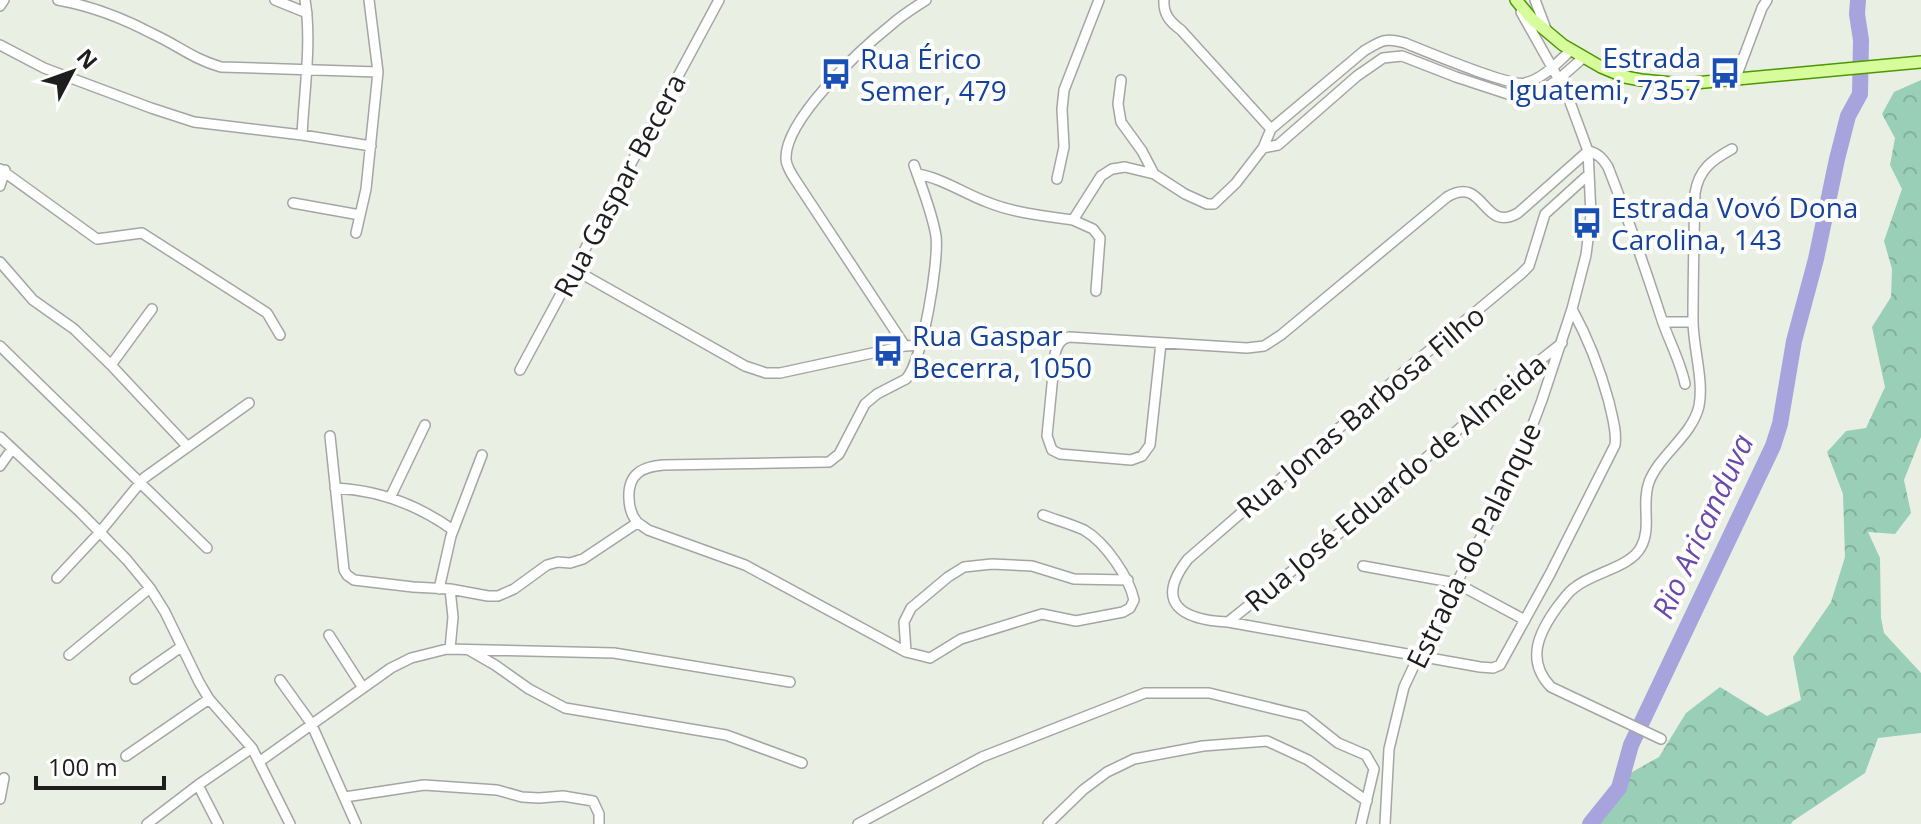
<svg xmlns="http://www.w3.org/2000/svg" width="1921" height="824" font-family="'Open Sans',sans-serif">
<defs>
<pattern id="forest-crowns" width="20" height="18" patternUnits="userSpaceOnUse" patternTransform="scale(2)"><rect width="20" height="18" fill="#98cfb6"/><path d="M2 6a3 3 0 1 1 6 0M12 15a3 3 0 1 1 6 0" fill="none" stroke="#83b19c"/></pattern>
</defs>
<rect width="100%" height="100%" fill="#eaefe4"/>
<!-- forest -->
<path fill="url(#forest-crowns)" d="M1921,80V437L1904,480L1911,513L1895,534L1868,532L1880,558L1881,618L1884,633L1921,673V733L1878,738L1865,773L1793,821L1791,824H1595L1625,776L1659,757L1686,713L1720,687L1767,716L1801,700L1793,657L1831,602L1845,557L1843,494L1827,452L1846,431L1866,428L1885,387L1872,327L1891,297L1892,269L1884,241L1902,189L1890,165L1895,138L1882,114L1894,92Z"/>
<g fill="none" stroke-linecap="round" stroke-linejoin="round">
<!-- river -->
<path stroke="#a7a4dd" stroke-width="16" d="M1590,824L1619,788L1631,745L1773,446L1780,424L1794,341L1816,259L1837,159L1848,116L1860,94L1861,40L1857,14L1858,0"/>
<defs>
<path id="minor" d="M58,0C92,6 123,18 153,34C179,46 193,59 221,67L378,72L366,189L356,233
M275,0L307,13
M369,0L378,72
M1164,0C1163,14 1170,22 1181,30L1271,129
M1535,0L1546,29
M0,6L4,0
M0,45L44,68L151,108L194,122L302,135L371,146
M1121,80L1118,104L1121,122L1142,151L1154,174
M1735,80L1762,8L1767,0
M302,135C304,93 312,41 305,0
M1263,148L1278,145L1357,76L1383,58L1402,56L1456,77L1520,98L1535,95L1559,79L1584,57
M1588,151C1598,153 1603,159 1608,167C1628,218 1645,268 1662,320C1669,341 1681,363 1685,384
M914,165C922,188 932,212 936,236C939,262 923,360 906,379L877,394L865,404L839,454L829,462L664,465C655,466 645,467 638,473C625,483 627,510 637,522C638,523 647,529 648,530L745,565L906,652L930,658L961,639L1042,614L1076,621L1123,612L1130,608L1134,600C1129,577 1105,542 1084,530C1071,524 1056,520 1043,515
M0,169L97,239L142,233L267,313L280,335
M917,174C942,178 963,193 987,202C1014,213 1044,216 1073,220L1101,176L1112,169L1125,167L1154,174L1185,194L1207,204H1214L1236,183L1263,148L1271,129L1364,51C1381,41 1385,37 1405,43C1425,51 1510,87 1525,83C1543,79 1558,62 1571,50
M1057,179L1064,147L1062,109L1064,90L1099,0
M0,186L5,170
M293,203L360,215
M1073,220L1093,229L1100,238L1096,291
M0,262L33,300L74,329L111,365L188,447
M575,270L745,366L766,373H780L905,346L921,345
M1572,309C1589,340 1600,369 1609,402C1612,417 1617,430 1615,445L1550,574L1500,665L1493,668L1480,667L1228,622C1183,620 1153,604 1188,559L1413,364L1521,274L1529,266L1545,214L1588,175
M1663,322H1693
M1161,343L1150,445L1142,456L1131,460L1060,454L1052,450L1047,436L1055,354C1057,346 1060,339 1069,337L1247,348L1264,346L1281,335L1447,197C1485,174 1482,234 1518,213L1588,151
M0,346L207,548
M905,346L796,181C792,175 786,166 786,159C784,120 862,48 891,25C902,15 914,8 926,0
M111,365L152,309
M520,370L719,0
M330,436L344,570L347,575L354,580L413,587L450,589L488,596H498L514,589L547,565L558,562L570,563L583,559L637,523
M0,437L81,513L127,560L150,588L165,612L199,682L209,699L252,748L290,824
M0,466L12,449
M335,488C379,490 418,505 453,530
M390,498L425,425
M1363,566L1456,583L1525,620
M57,578L100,532L144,478L249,403
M439,589L451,536L482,455
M1228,622L1352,523L1509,385L1562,343
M329,635L363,688
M450,649L453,617L450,589
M469,650L495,665L529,689L565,708L726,735L802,763
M906,652L904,622L911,608L948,577L964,567L992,564L1032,566L1074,579L1128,580
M69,655L150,588
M135,679L181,647
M280,680L311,723L356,824
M1661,739L1551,687C1525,660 1539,632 1558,606C1563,600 1568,592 1574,588C1593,572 1630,568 1641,547C1652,527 1641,504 1649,482C1660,454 1692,436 1699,406C1704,380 1693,347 1693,321C1693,278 1694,235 1695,193C1699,169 1712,160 1732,149
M126,756L209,699
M259,762L391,668L411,658L447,649L614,653L790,682
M198,785L218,824
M345,797L424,785L497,790L522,797L539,798L563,796L593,801L599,814V824
M0,799L4,778
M147,824L198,785L252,748
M858,824L982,757L1145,693H1209L1304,716L1338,743L1366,755L1374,769L1361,824
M1048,824L1083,790L1107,772L1134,759L1203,746L1267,741L1308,760L1367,801
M1385,824L1389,749L1404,687L1425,642L1497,507L1522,453L1542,400L1572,309L1586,255L1591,215L1588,151L1567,94L1521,12"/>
<path id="major" d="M1516,0L1532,19L1563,45L1601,67L1625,77L1641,80L1684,84L1921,62"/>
</defs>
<!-- minor casing -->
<use href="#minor" stroke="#a5a5a5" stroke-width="12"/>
<!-- major casing -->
<use href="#major" stroke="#4c9800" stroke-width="14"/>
<!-- minor -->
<use href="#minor" stroke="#fff" stroke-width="9"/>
<!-- major -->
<use href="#major" stroke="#d6fc9c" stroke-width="11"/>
</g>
<!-- icons -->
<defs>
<symbol id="bus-bare" viewBox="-9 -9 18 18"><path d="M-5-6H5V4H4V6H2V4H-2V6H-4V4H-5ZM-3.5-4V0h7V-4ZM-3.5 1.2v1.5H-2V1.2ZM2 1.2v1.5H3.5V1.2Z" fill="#1a4fb4" stroke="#fff" stroke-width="2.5" paint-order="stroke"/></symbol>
</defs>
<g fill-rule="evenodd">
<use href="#bus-bare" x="1703" y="51" width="44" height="44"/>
<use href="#bus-bare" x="814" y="52" width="44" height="44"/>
<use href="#bus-bare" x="1565" y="201" width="44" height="44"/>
<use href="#bus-bare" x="866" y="329" width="44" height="44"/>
</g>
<g text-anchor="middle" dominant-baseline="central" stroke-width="8" stroke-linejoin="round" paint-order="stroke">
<!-- transit labels -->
<g font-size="28" fill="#164399" stroke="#fff" text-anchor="start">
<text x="1701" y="57" text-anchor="end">Estrada<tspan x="1701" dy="32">Iguatemi, 7357</tspan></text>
<text x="860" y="58">Rua Érico<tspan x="860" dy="32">Semer, 479</tspan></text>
<text x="1611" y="207">Estrada Vovó Dona<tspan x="1611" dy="32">Carolina, 143</tspan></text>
<text x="912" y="335">Rua Gaspar<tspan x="912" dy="32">Becerra, 1050</tspan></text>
</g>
<!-- street labels -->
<g font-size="28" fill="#1e1e1e" stroke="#fff">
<text transform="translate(619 185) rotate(-62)">Rua Gaspar Becera</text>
<text transform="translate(1360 411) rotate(-40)">Rua Jonas Barbosa Filho</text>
<text transform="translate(1395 482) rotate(-40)">Rua José Eduardo de Almeida</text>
<text transform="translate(1473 545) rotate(-64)">Estrada do Palanque</text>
</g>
<!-- water labels -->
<g font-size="30" font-style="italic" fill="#6b4aae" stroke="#fff">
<text transform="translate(1702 526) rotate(-65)">Rio Aricanduva</text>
</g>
</g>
<!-- north arrow -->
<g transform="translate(72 72) rotate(49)" stroke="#ffffff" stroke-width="6" paint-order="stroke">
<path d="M0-6L14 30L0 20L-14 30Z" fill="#1e1e1e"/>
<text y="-12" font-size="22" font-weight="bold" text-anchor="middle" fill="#1e1e1e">N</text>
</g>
<!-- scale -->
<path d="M36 776v12h128v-12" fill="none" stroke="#1e1e1e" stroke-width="4"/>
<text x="48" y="776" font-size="24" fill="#1e1e1e" stroke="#ffffff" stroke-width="6" paint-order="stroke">100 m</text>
</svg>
